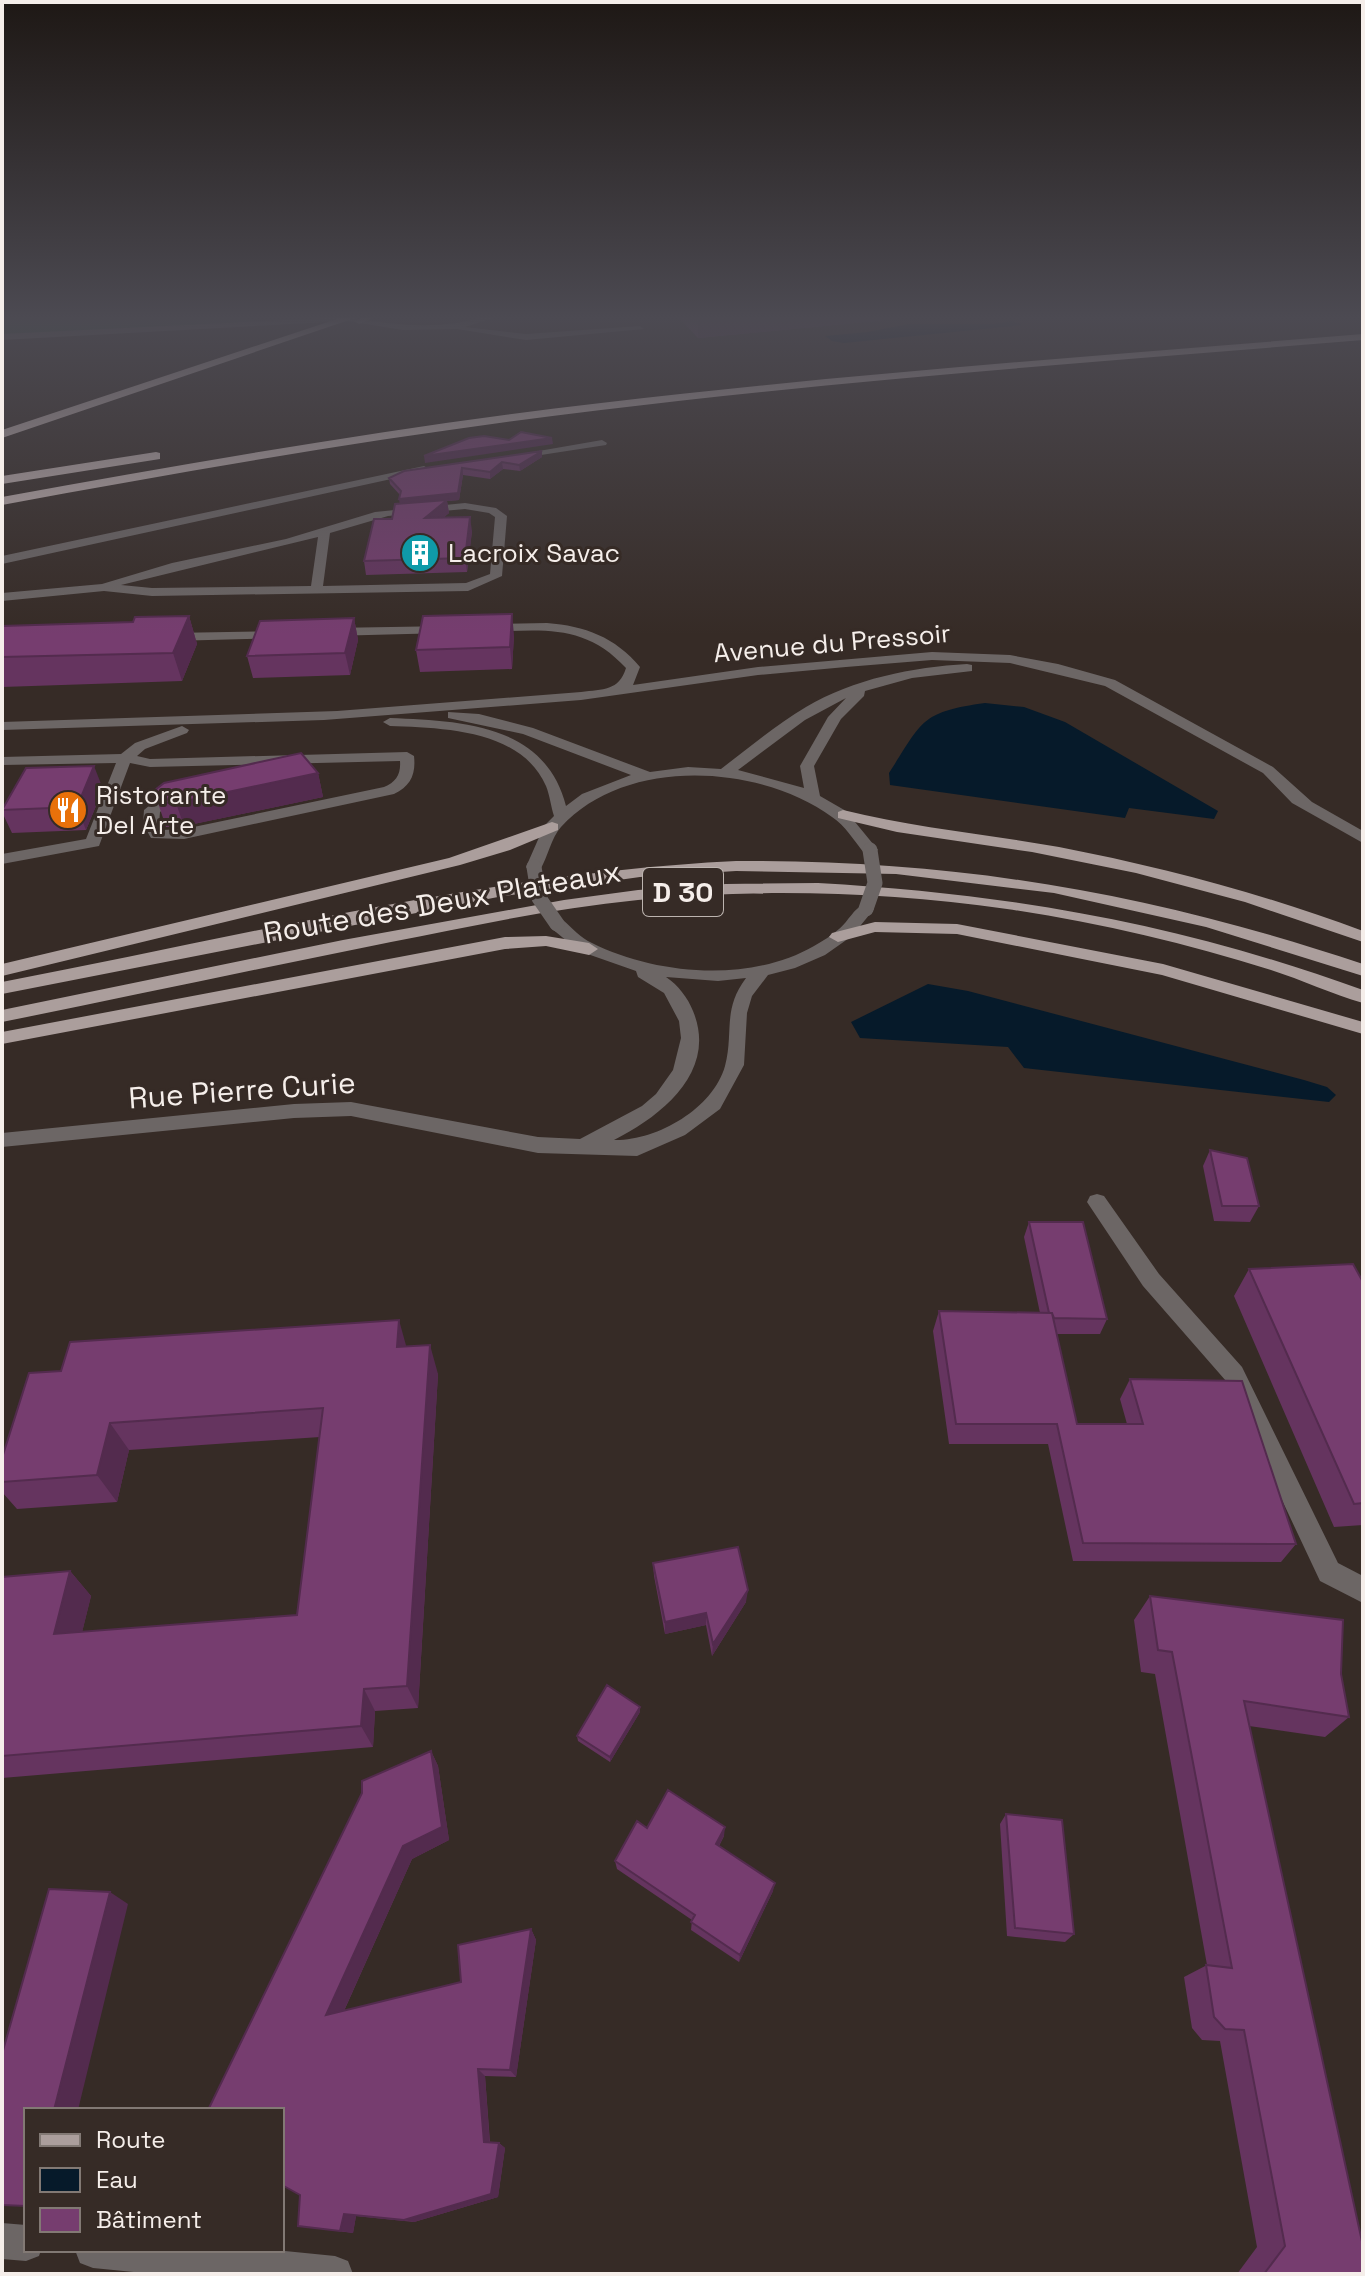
<svg xmlns="http://www.w3.org/2000/svg" width="1365" height="2276" font-family="'Space Grotesk',sans-serif">
<rect width="100%" height="100%" fill="#362b26"/>
<!-- green -->
<path fill="#275538" d="M2,316H235L263,323L2,337Z"/>
<!-- water -->
<path fill="#061a2a" d="M1012,321L1022,325L844,343L832,341L825,336L868,332L909,324H994Z
M985,703L1024,707L1065,722L1218,811L1214,819L1129,808L1125,818L890,785L889,773C923,721 920,712 985,703Z
M928,984L968,991L1304,1080L1327,1087L1336,1095L1329,1102L1024,1068L1008,1047L860,1038L851,1022Z"/>
<g fill="none" stroke-linecap="round" stroke-linejoin="round">
<!-- minor -->
<path fill="#6c6665" fill-rule="evenodd" d="M486,316H499L465,327L526,334L640,326L644,329L526,340L457,329L403,330L347,321L2,340V334L347,317C393,325 440,331 486,316Z
M602,440L607,443L606,445L515,459L510,456Z
M424,466L429,469L428,471L2,564V556Z
M465,503L496,508L507,516L502,576L468,591L152,596L104,591L2,601V593L102,584L172,563L286,539L375,512ZM465,509L489,513L495,517L490,574L466,583L323,586L330,533L388,516ZM318,537L311,586L152,588L121,585Z
M547,623C585,626 615,637 640,667L633,685L758,667L932,652L1010,655L1058,664L1115,680L1273,767L1312,802L1363,831V843L1292,803L1263,773L1105,686L1010,663L932,660L846,667L758,675L581,700L324,720L2,730V722L337,711L581,692C603,689 619,691 626,668C585,623 542,630 486,632L480,628L486,624Z
M451,626V632L446,633L330,636L324,632L330,628Z
M288,631L289,634L283,638L171,641L165,637L171,633Z
M967,664L972,665V671L912,678L865,691L864,696L841,719L814,766L820,796L846,811L878,850L870,855L864,853C855,842 845,825 832,817C759,764 626,756 561,827C551,838 548,857 540,870H528L526,867L544,826L554,816C551,807 550,796 546,786C521,729 442,728 390,726L383,722L390,718C462,721 545,724 566,806L582,794L631,775L523,734L448,718V712L479,714L533,728L650,772L688,767L721,769C748,748 776,725 806,707C853,679 913,667 967,664ZM846,698L828,717L800,766L804,788L738,770L805,720Z
M182,726L189,730L187,733L145,749L137,756L150,759L407,752L414,756C416,774 411,786 394,794L184,839L151,838L143,824L144,810L161,796L188,792V798L171,802L160,812L159,824L162,830L184,829L384,787C396,782 401,774 400,761L150,767L130,763L99,846L2,864V854L86,839L116,763L2,765V757L121,754L135,743Z
M866,904L874,909L852,936L825,955L795,968L768,975L752,996L747,1013L744,1065L720,1109L685,1135L637,1156L538,1153L351,1116L294,1118L2,1147V1133L294,1104L351,1102L538,1137L580,1139L642,1106L656,1094L673,1070L681,1038L679,1021L664,993L638,977L636,971L579,951L551,928L549,924L551,920H563C572,928 581,938 592,943C656,975 750,983 814,946C823,941 832,935 839,929C849,921 854,907 866,904ZM666,977L718,981L746,978C722,1010 734,1032 725,1066C713,1109 656,1141 614,1140C662,1116 718,1071 693,1011C688,998 678,985 666,977Z
M1097,1194L1104,1196L1159,1274L1242,1367L1338,1563L1363,1576V1603L1320,1581L1226,1381L1143,1286L1087,1202L1090,1196Z
M2,2223L26,2225V2250H41L39,2256L26,2261L2,2259Z
M75,2250H275L335,2256L348,2261L353,2274H154L93,2268L80,2263Z"/>
<!-- major -->
<path fill="#ab9e9c" fill-rule="evenodd" d="M364,316H377L359,324L355,321Z
M843,810C914,828 987,834 1059,847C1162,867 1264,894 1363,931V942L1245,902L1136,873L1032,852L897,832L838,818V812Z
M552,822L558,824V830L510,850L460,865L2,976V964L449,858Z
M736,861C961,860 1150,893 1363,964V976L1206,927L1054,893L896,874L736,871L640,877L498,897L2,994V982C243,936 490,873 736,861Z
M818,883C1012,894 1181,924 1363,990V1003C1332,994 1302,980 1271,970C1185,943 1096,922 1007,909C885,892 761,888 638,900C555,908 473,926 391,942C261,968 132,996 2,1022V1010L343,940L564,900L638,890L726,884Z
M875,922L957,924L1163,964L1363,1022V1034L1162,975L957,934L875,932L838,942L829,937L832,933Z
M546,936L589,943L598,949L589,955L546,946L505,949L2,1044V1032L505,937Z"/>
<!-- highway -->
<path fill="#c4b4b2" fill-rule="evenodd" d="M343,317L352,319L2,438V430Z
M1363,334V340C1109,361 854,379 601,410C400,434 201,468 2,505V497C201,461 400,426 601,403C854,373 1109,355 1363,334Z
M156,452L160,453V459L2,484V476Z"/>
<!-- minor-bridge -->
<path stroke="#6c6665" stroke-width="15" d="M534,867L539,898L557,924
M866,909L875,883L870,850"/>
</g>
<!-- wall -->
<path fill="#65345f" d="M677,316H897V319L698,338Z
M542,451V457L520,471L503,469L490,479L463,475L459,500L447,501L449,513L444,517L472,531L467,572L366,575L364,561L392,519L400,504V495L390,484L389,478Z
M189,616L197,644L182,681L2,687V626L133,622Z
M354,618L358,640L350,675L253,678L247,656Z
M514,635L512,669L420,672L416,650Z
M318,773L323,797L184,826L166,827L158,803Z
M103,789L86,830L12,833L2,812V809Z
M1210,1150L1259,1206L1250,1222L1214,1221L1203,1166Z
M1029,1222L1107,1319L1100,1334H1057L1077,1424H1127L1120,1399L1130,1379L1296,1544L1281,1562L1073,1561L1048,1444H949L933,1331L939,1311L1040,1313L1024,1237Z
M1249,1269L1363,1282V1525L1334,1527L1234,1296Z
M407,1347L438,1374L418,1708L375,1711L373,1747L2,1778V1577L70,1571L91,1596L82,1632L297,1615L320,1437L129,1450L117,1502L17,1509L2,1492V1458L29,1373Z
M653,1563L746,1602L712,1656L706,1625L665,1634L654,1576Z
M1150,1596L1341,1674L1349,1717L1325,1737L1249,1726L1363,2274H1237L1257,2247L1220,2041L1202,2040L1192,2028L1184,1977L1207,1965L1155,1674L1141,1672L1134,1620Z
M640,1712L610,1762L578,1741L577,1736Z
M431,1751L438,1766L449,1840L412,1859L344,2011L461,1982L531,1929L536,1940L516,2077L485,2076L490,2142L499,2143L505,2148L498,2197L414,2222L356,2216L353,2233L298,2226L362,1793Z
M1006,1814L1074,1934L1065,1942L1007,1936L1000,1824Z
M647,1828L724,1836L719,1846L773,1891L739,1962L691,1930L692,1920L617,1869L615,1861Z"/>
<!-- shaded-wall -->
<path fill="#532b4e" d="M729,316H897V319L698,338V319Z
M552,438L553,444L425,463L424,456Z
M542,451V457L520,471L519,465Z
M502,462L503,469L490,479V472Z
M462,468L463,475L459,500L447,501L449,513L427,532L400,506L399,499Z
M470,517L472,531L467,572L465,558Z
M512,614L514,635L512,669L510,647Z
M189,616L197,644L182,681L173,653Z
M354,618L358,640L350,675L345,653Z
M94,766L103,789L86,830L77,807Z
M318,773L323,797L184,826L176,803Z
M399,1320L407,1349L397,1347Z
M430,1345L438,1374L418,1708L407,1686Z
M110,1423L129,1450L117,1502L97,1475Z
M70,1571L91,1596L76,1657L54,1634Z
M748,1590L746,1602L712,1656L713,1644Z
M706,1613V1625L665,1634V1622Z
M364,1689L375,1711L373,1747L361,1726Z
M640,1707V1712L610,1762V1757Z
M431,1751L438,1766L449,1840L412,1859L338,2024L326,2015Z
M725,1827L724,1836L715,1853L716,1844Z
M775,1883L773,1891L739,1962L740,1955Z
M110,1892L128,1904L78,2110H54Z
M531,1929L536,1940L516,2077L510,2070Z
M478,2069L485,2076L490,2146L484,2142Z
M499,2143L505,2148L498,2197L414,2222L404,2220Z
M344,2214L356,2216L353,2233L340,2231Z"/>
<!-- building -->
<path fill="#763d6f" stroke="#532b4e" stroke-width="2" d="M695,316H729L698,319Z
M521,432L552,438L424,456L469,438L484,436L509,440Z
M542,451L519,465L502,462L490,472L462,468L458,493L399,499L401,491L389,478L404,471Z
M447,500L425,518L470,517L465,558L364,561L374,519H392L395,504Z
M512,614L510,647L416,650L423,616Z
M189,616L173,653L2,657V626L133,622L135,617Z
M354,618L345,653L247,656L260,621Z
M301,753L318,773L176,803H158L155,790L164,783Z
M94,766L77,807L2,810L26,768Z
M1210,1150L1247,1158L1259,1206H1222Z
M1029,1222H1083L1107,1319L1054,1318L1052,1313H1049Z
M1353,1264L1363,1282V1503L1354,1504L1249,1269Z
M939,1311L1052,1313L1077,1424H1143L1130,1379L1242,1381L1296,1544L1083,1543L1057,1424H956Z
M399,1320L397,1347L430,1345L407,1686L364,1689L361,1726L2,1756V1577L70,1571L54,1634L297,1615L323,1408L110,1423L97,1475L2,1482V1458L29,1373L61,1371L70,1342Z
M738,1547L748,1590L713,1644L706,1613L665,1622L653,1563Z
M1150,1596L1343,1620L1341,1674L1349,1717L1244,1701L1363,2246V2274H1264L1285,2246L1244,2030L1225,2029L1214,2017L1206,1965L1232,1968L1172,1652L1158,1650Z
M607,1685L640,1707L610,1757L577,1736Z
M431,1751L442,1827L403,1846L326,2015L461,1982L458,1945L531,1929L510,2070L478,2069L484,2142L499,2143L491,2194L404,2220L344,2214L340,2231L298,2226L300,2195L282,2185V2110H208L362,1793V1781Z
M668,1790L725,1827L716,1844L775,1883L740,1955L691,1922L695,1915L615,1861L637,1821L647,1828Z
M1006,1814L1062,1820L1074,1934L1015,1928Z
M49,1889L110,1892L54,2110H26V2206L2,2205V2054Z"/>
<!-- sky -->
<linearGradient id="sky" x2="0" y2="1"><stop stop-color="#1e1815"/><stop offset="0.5" stop-color="#4c4a52"/><stop offset="1" stop-color="#4c4a52" stop-opacity="0"/></linearGradient>
<rect width="1365" height="635" fill="url(#sky)"/>
<!-- icons -->
<defs>
<symbol id="building-disc" viewBox="-11 -11 22 22"><circle r="9.5" fill="#0f9aa8" stroke="#362b26"/><path d="M-4-6H4V6H1V3H-1V6H-4ZM-2.5-4.3h1.7v1.8h-1.7ZM.8-4.3h1.7v1.8H.8ZM-2.5-1h1.7V.8h-1.7ZM.8-1h1.7V.8H.8Z" fill="#fff"/></symbol>
<symbol id="restaurant-disc" viewBox="-11 -11 22 22"><circle r="9.5" fill="#e8710a" stroke="#362b26"/><path d="M-5-6h1v4h1v-4h1v4h1v-4h1v5L-1.5 .5V6h-2V.5L-5-1ZM5-6V6H3V1.5H1.5Q1.5-4 5-6Z" fill="#fff"/></symbol>
</defs>
<g fill-rule="evenodd">
<use href="#building-disc" x="398" y="531" width="44" height="44"/>
<use href="#restaurant-disc" x="46" y="788" width="44" height="44"/>
</g>
<g text-anchor="middle" dominant-baseline="central" stroke-width="6" stroke-linejoin="round" paint-order="stroke">
<!-- far-poi labels -->
<g font-size="26" fill="#f5eeea" stroke="#362b26" text-anchor="start">
<text x="448" y="553">Lacroix Savac</text>
<text x="96" y="795">Ristorante<tspan x="96" dy="30">Del Arte</tspan></text>
</g>
<!-- far-street labels -->
<g font-size="26" fill="#f5eeea" stroke="#362b26">
<text transform="translate(832 643) rotate(-5)">Avenue du Pressoir</text>
</g>
<!-- shield labels -->
<rect fill="#362b26" stroke="#bcb4af" stroke-width="2" x="643" y="868" width="80" height="48" rx="6"/>
<g font-size="28" font-weight="bold" fill="#f5eeea">
<text x="683" y="892">D 30</text>
</g>
<!-- street labels -->
<g font-size="30" fill="#f5eeea" stroke="#362b26">
<text transform="translate(442 902) rotate(-10)">Route des Deux Plateaux</text>
<text transform="translate(242 1090) rotate(-4)">Rue Pierre Curie</text>
</g>
</g>
<!-- border -->
<rect width="1365" height="2276" fill="none" stroke="#f5eeea" stroke-width="8"/>
<!-- legend -->
<rect x="24" y="2108" width="260" height="144" fill="#362b26" stroke="#827974" stroke-width="2"/>
<rect x="40" y="2134" width="40" height="12" fill="#ab9e9c" stroke="#827974" stroke-width="2"/>
<text x="96" y="2148" font-size="24" fill="#f5eeea">Route</text>
<rect x="40" y="2168" width="40" height="24" fill="#061a2a" stroke="#827974" stroke-width="2"/>
<text x="96" y="2188" font-size="24" fill="#f5eeea">Eau</text>
<rect x="40" y="2208" width="40" height="24" fill="#763d6f" stroke="#827974" stroke-width="2"/>
<text x="96" y="2228" font-size="24" fill="#f5eeea">Bâtiment</text>
</svg>
